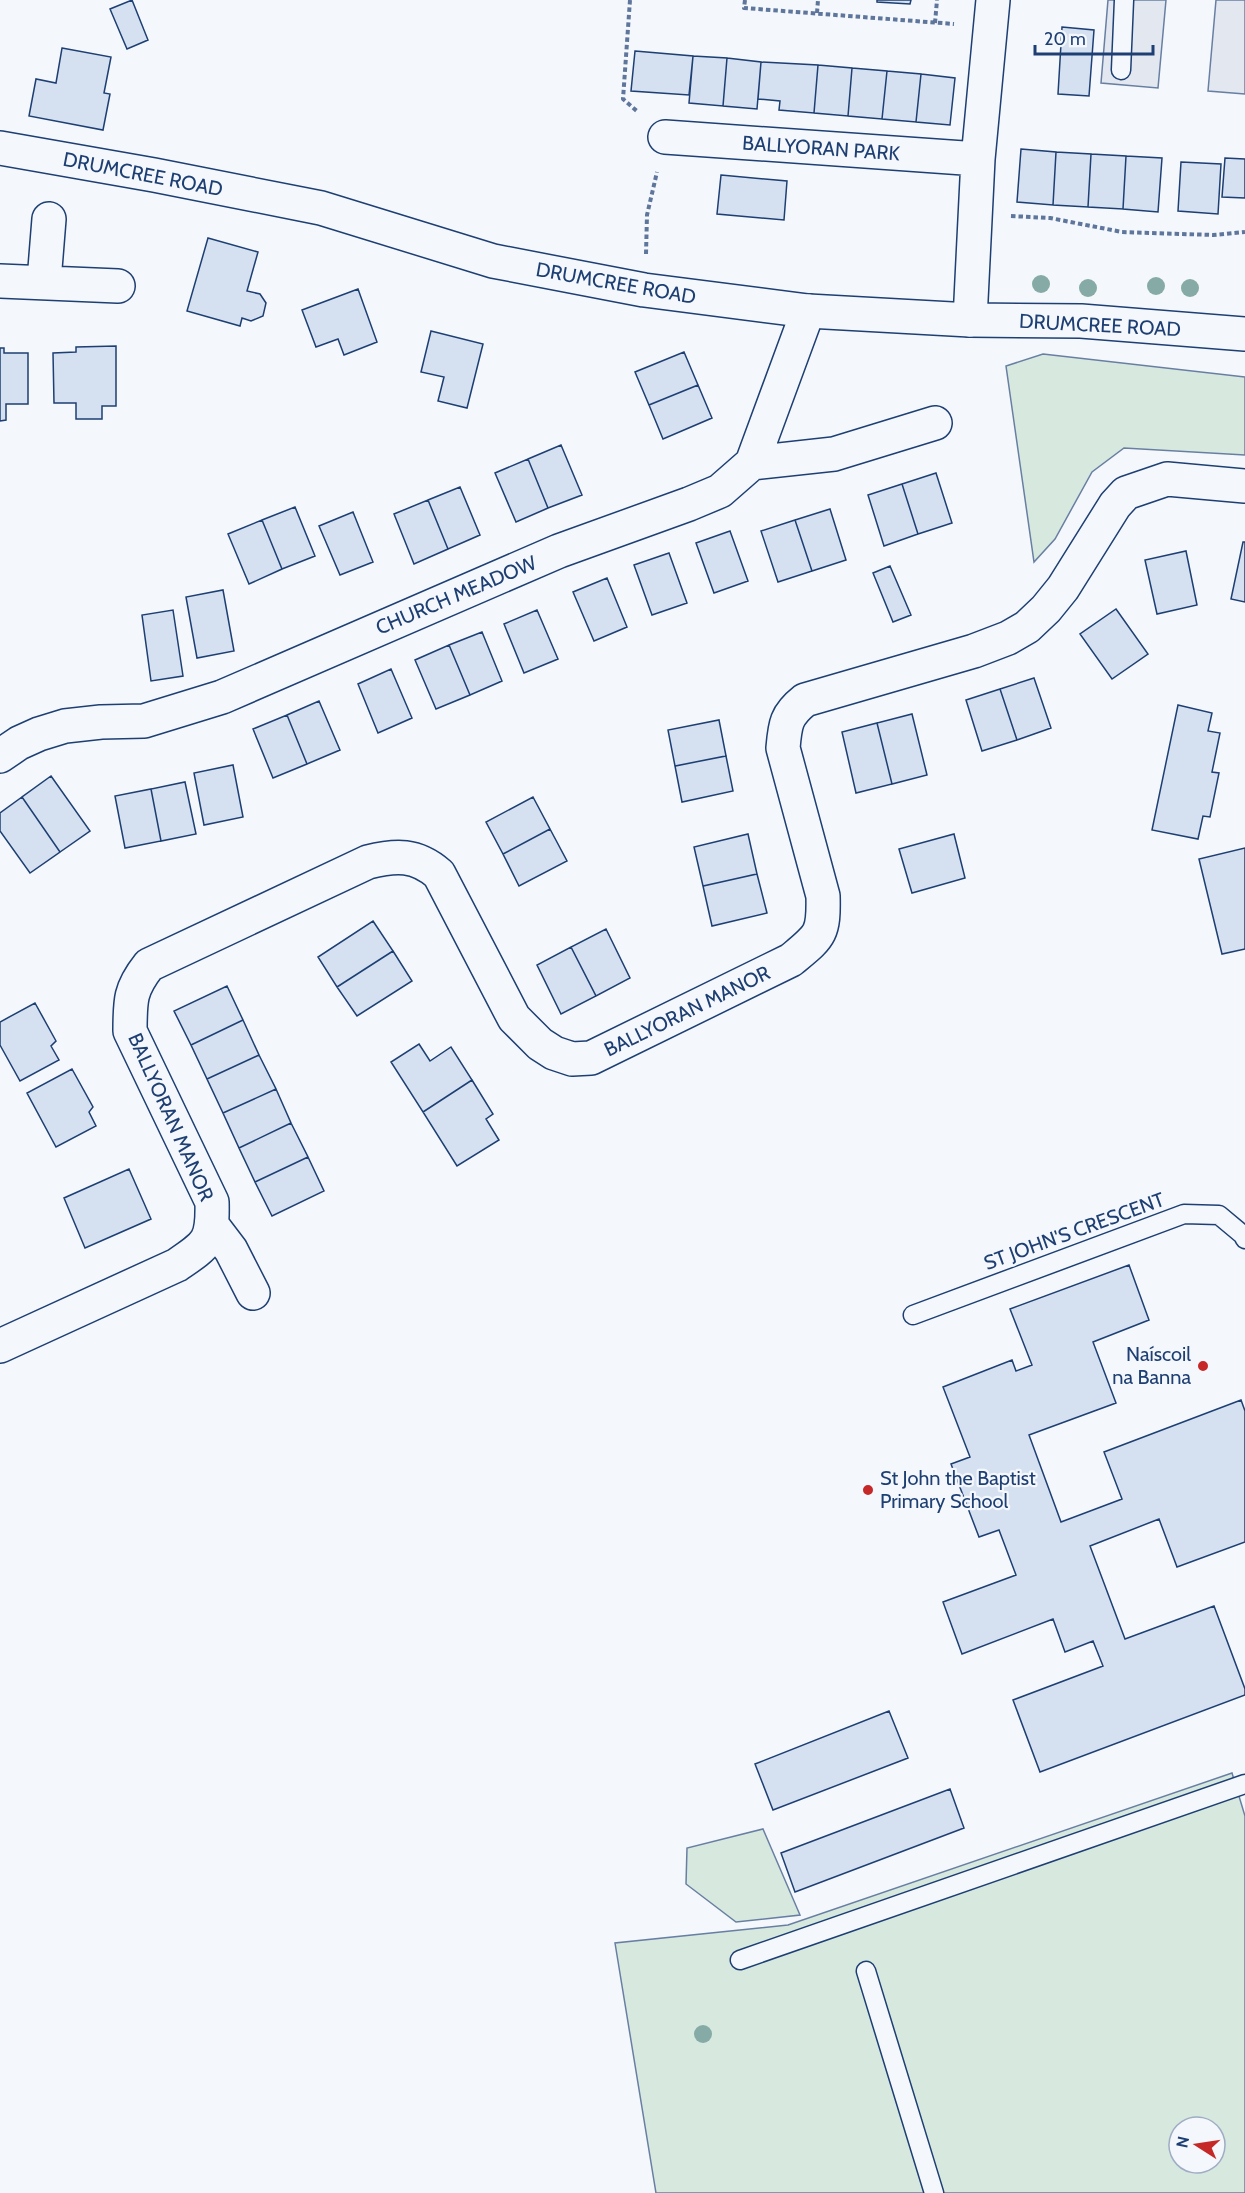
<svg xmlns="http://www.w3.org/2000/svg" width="1245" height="2193" font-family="Cabin,sans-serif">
<rect width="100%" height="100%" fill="#f4f7fb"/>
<!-- green -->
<path fill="#d7e8df" stroke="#687fa3" stroke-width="1.5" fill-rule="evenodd" d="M1043,354L1245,377V455L1124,448L1092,472L1055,539L1034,562L1006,366Z
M1232,1773L1245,1816V2193H656L615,1943L788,1925ZM1179,2127H1215V2163H1179Z
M763,1829L800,1915L736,1922L686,1884L687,1848Z"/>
<!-- parking -->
<path fill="#e3e8f0" stroke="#687fa3" stroke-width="1.5" d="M1108,0H1166L1158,88L1101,83Z
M1216,0H1245V94L1208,91Z"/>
<!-- building -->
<path fill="#d5e0f0" stroke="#1d3f73" stroke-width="1.5" d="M132,0L148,40L127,49L110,9Z
M877,0H911L910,4L877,2Z
M1062,27L1094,30L1089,96L1058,94Z
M62,48L111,57L104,93L110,94L103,130L29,116L36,79L56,83Z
M635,51L693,56L689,95L631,91Z
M693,56L727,58L723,106L689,103Z
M727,58L761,62L757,109L723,106Z
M761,62L818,65L814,113L779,110L780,101L758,99Z
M818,65L852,68L848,116L814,113Z
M852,68L887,71L882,119L848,116Z
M887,71L921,74L916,122L882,119Z
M921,74L955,78L950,125L916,122Z
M1021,149L1056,152L1053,205L1017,202Z
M1056,152L1091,154L1088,207L1053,205Z
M1091,154L1126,156L1123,209L1088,207Z
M1126,156L1162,158L1158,212L1123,209Z
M1225,158L1245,159V198L1222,197Z
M1181,162L1221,164L1218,214L1178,211Z
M721,175L787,181L784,220L717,214Z
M208,238L258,252L247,291L260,294L266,303L263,316L251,321L242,318L240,326L187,311Z
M358,289L377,342L344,355L338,339L316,347L302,310Z
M431,331L483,344L467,408L438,401L444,377L421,372Z
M116,346V406H102V419H76V403H54L53,353L76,352V347Z
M0,348H4V353H28V404H6V420L0,421Z
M684,352L698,385L649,405L635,372Z
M698,385L712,418L663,439L649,405Z
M561,445L582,495L548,508L528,459Z
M528,459L548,508L516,522L495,473Z
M936,473L952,523L918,534L902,484Z
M902,484L918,534L884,546L868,495Z
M460,487L480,535L448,549L428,500Z
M428,500L448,549L414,564L394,514Z
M295,507L315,556L282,569L262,520Z
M830,509L846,560L812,571L795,520Z
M353,512L373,562L340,575L319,526Z
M262,520L282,569L249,584L228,534Z
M795,520L812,571L778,582L761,531Z
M730,531L748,581L714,593L696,543Z
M1243,542H1245V602L1231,599Z
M1186,551L1197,605L1157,614L1145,560Z
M669,553L687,603L652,615L634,565Z
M890,566L911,615L893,622L873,573Z
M607,578L627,627L594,641L573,592Z
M223,590L234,651L197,658L186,597Z
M1116,609L1148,654L1112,679L1080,634Z
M173,610L183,676L151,681L142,615Z
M537,610L558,659L524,673L504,624Z
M482,632L502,681L470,695L449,645Z
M449,645L470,695L436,709L415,660Z
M391,669L412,718L378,733L358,684Z
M1034,678L1051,728L1017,740L1000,689Z
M1000,689L1017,740L982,751L966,700Z
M319,701L340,750L307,764L287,715Z
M1178,705L1212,713L1208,731L1220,733L1212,772L1219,773L1210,817L1203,816L1198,839L1152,830Z
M912,714L927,775L892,784L877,723Z
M287,715L307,764L273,778L253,729Z
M719,720L726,756L675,766L668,730Z
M877,723L892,784L856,793L842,732Z
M726,756L733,791L682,802L675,766Z
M233,765L243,817L204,825L194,773Z
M51,776L90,831L60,852L22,797Z
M185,782L196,834L161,841L151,789Z
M151,789L161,841L125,848L115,796Z
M22,797L60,852L30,873L0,831V813Z
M533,797L550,829L503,854L486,822Z
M550,829L567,861L519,886L503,854Z
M748,834L757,874L703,886L694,847Z
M954,834L965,878L912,893L899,849Z
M1245,848V949L1222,954L1199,859Z
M757,874L767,913L712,926L703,886Z
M373,921L393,951L337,987L318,957Z
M606,929L630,978L596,996L571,947Z
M571,947L596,996L561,1014L537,965Z
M393,951L412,981L357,1016L337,987Z
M227,986L243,1020L191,1045L174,1011Z
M35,1003L56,1041L51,1046L59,1060L20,1081L0,1045V1022Z
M243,1020L259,1055L207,1079L191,1045Z
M419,1044L430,1061L451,1047L472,1080L423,1112L391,1062Z
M259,1055L276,1089L223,1113L207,1079Z
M72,1069L93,1107L89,1112L96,1126L56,1147L27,1093Z
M472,1080L493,1114L486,1119L499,1140L457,1166L423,1112Z
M276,1089L291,1123L239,1148L223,1113Z
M291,1123L308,1157L255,1182L239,1148Z
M308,1157L324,1191L272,1216L255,1182Z
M129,1169L151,1219L85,1248L64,1198Z
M1129,1265L1149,1320L1093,1342L1116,1403L1029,1435L1061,1522L1122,1499L1104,1452L1241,1400L1245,1411V1542L1177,1567L1159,1519L1090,1546L1125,1639L1214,1606L1245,1689V1695L1040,1772L1013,1700L1103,1666L1093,1641L1065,1652L1053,1619L962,1654L943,1602L1016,1575L999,1530L979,1537L951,1464L970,1457L943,1387L1012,1360L1016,1371L1032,1365L1010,1309Z
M889,1711L908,1758L773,1810L755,1764Z
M950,1789L964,1828L795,1892L781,1853Z"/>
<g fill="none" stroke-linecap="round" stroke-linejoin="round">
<defs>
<path id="lane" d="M1121,70L1124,0
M913,1315L1184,1214L1219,1215L1243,1235L1245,1239
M740,1960L1245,1784
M866,1971L934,2193"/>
<path id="street" d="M665,137L978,159
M0,281L118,286
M44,281L49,219
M970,320L978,159L993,0
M752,463L834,454L935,423
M0,756L19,743L39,734L65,726L101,722L144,721L222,697L559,551L689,504L720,491L752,463L808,311
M212,1225L231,1250L253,1293
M0,1346L177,1265C208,1244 213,1241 212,1202L130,1031C130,1000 130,989 149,965L368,862C396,855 416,854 439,874L514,1018L540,1044L554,1053L572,1059L591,1058L791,960C820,936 824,935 823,896L783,748C785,724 786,715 805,700L974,651L1008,638L1027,627L1046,609L1063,588L1115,505L1126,493L1167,479L1245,486"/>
<path id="secondary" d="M0,148L154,175L321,208L493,261L644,290L808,311L970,320L1081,321L1245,334"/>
</defs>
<!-- lane casing -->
<use href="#lane" stroke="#1d3f73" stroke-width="21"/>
<!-- street casing -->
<use href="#street" stroke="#1d3f73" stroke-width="36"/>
<!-- secondary casing -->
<use href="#secondary" stroke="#1d3f73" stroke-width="36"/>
<!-- path -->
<path stroke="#5e769c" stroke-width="4" stroke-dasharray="4.5 3" stroke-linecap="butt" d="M630,0L623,99L638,112
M745,0L744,8L954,24
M817,13L818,0
M935,23L937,0
M1011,216L1050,218L1122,232L1213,235L1245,232
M646,254L647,215L657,172"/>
<!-- lane -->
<use href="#lane" stroke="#f4f7fb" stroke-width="18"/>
<!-- street -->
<use href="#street" stroke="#f4f7fb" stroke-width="33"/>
<!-- secondary -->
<use href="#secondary" stroke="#f4f7fb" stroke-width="33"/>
</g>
<!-- trees -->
<g fill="#86aba6">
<circle cx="1041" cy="284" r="9"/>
<circle cx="1156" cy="286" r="9"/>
<circle cx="1088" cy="288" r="9"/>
<circle cx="1190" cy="288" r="9"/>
<circle cx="703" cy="2034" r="9"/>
</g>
<!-- markers -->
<g fill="#c62828" stroke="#f4f7fb" stroke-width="2">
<circle cx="1203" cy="1366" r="6"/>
<circle cx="868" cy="1490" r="6"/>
</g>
<g text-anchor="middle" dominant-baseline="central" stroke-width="4.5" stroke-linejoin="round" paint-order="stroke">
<!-- street labels -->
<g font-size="20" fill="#1d3f73" stroke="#f4f7fb">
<text transform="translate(821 148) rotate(4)">BALLYORAN PARK</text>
<text transform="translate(143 174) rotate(11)">DRUMCREE ROAD</text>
<text transform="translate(616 283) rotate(10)">DRUMCREE ROAD</text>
<text transform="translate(1100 325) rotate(3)">DRUMCREE ROAD</text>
<text transform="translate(456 595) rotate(-23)">CHURCH MEADOW</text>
<text transform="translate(687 1011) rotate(-26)">BALLYORAN MANOR</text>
<text transform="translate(171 1117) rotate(66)">BALLYORAN MANOR</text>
<text transform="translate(1074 1231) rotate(-20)">ST JOHN'S CRESCENT</text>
</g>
<!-- poi labels -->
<g font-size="20" fill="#1d3f73" stroke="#f4f7fb" text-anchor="end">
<text x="1191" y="1354">Naíscoil<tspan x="1191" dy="23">na Banna</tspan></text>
<text x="880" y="1478" text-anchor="start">St John the Baptist<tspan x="880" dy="23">Primary School</tspan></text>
</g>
</g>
<!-- north arrow -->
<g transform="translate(1197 2145) rotate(282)"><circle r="28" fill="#f4f7fb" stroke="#9eadc5" stroke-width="1.5"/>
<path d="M0-4.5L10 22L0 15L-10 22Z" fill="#c62828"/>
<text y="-9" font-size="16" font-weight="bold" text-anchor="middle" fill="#1d3f73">N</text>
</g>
<!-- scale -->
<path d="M1035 45v9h118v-9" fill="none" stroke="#1d3f73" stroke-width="3"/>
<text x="1044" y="45" font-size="18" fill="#1d3f73" stroke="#f4f7fb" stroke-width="4.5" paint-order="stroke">20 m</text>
</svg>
